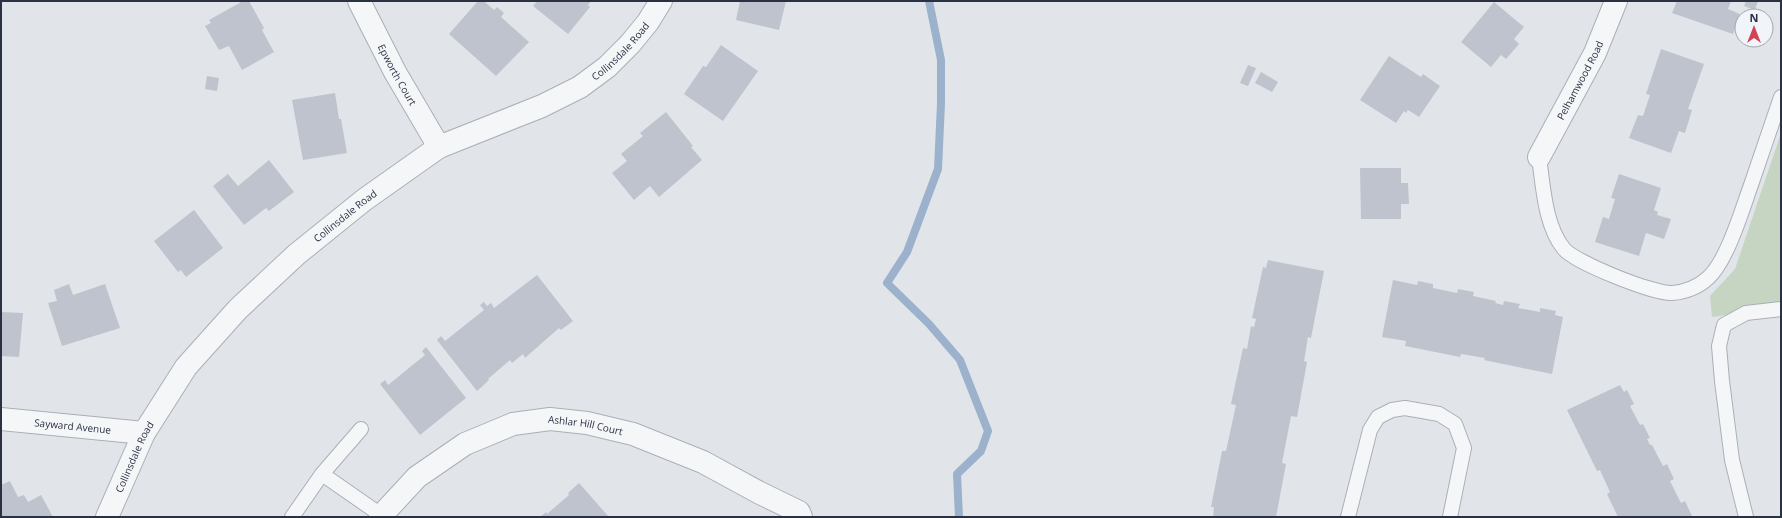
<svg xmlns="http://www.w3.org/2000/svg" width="1782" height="518" font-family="'Open Sans',sans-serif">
<rect width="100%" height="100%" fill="#e1e5ea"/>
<!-- green -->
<path fill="#c6d4c2" d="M1781,133V307L1712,317L1710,296L1735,269Z"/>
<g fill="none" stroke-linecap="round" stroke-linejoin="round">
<!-- stream -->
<path stroke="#9cb1cb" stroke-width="8" d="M929,1L941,60V103L938,169L907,252L887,283L929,324L960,360L988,431L981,451L957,474L959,517"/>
</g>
<!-- building -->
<path fill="#bec3cd" d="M243,1H249L264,28L262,30L274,52L242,70L229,46L219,50L205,26L211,23L209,20Z
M478,1H484L494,10L497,7L504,13L501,17L529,42L496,76L449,34Z
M537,1H591L588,5L590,7L568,34L533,6Z
M740,1H786L779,30L736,20Z
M1677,1H1731L1728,9L1740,14L1733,34L1672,13Z
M1746,1H1758L1755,10L1744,6Z
M1494,2L1524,27L1514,39L1519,44L1506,59L1501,55L1491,67L1461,42Z
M721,45L758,71L723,121L684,94L703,66L706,67Z
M1661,49L1704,64L1688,109L1692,110L1685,133L1679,131L1671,153L1629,138L1638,115L1643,116L1650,95L1646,94Z
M1389,56L1421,77L1423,74L1440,86L1419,117L1408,110L1406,113L1404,111L1396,123L1360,100Z
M1248,65L1256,68L1248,86L1240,83Z
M1261,72L1278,82L1272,92L1255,83Z
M207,76L219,78L217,91L205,89Z
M335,93L339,119H341L347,153L303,160L292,100Z
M666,112L693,146L691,147L702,160L659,197L650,186L634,200L612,173L627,161L621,154L643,136L640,133Z
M269,160L294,192L269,211L266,208L244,225L213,186L228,174L238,186Z
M1360,168H1401V183H1408L1409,204H1401V219H1361Z
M1619,174L1661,188L1654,210L1658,212L1657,215L1671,219L1664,239L1646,233L1639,256L1595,242L1603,217L1609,219L1615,199L1611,198Z
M194,210L223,248L186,277L181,270L178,272L154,241Z
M1268,260L1324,271L1311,338L1308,337L1304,361L1307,362L1297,417L1291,416L1282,463L1286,464L1276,517H1213L1214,507H1211L1222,451H1226L1236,405L1231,404L1243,348L1247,349L1251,326L1254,327L1256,319L1252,318L1263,267L1266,268Z
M537,275L573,321L561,330L559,328L525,358L523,354L512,363L510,360L488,379L489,380L477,391L437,340L441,336L445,341L484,310L480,305L484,302L487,306L491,303L494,308Z
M1393,280L1417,285L1418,281L1433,284V288L1457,293L1458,289L1474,292L1473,296L1496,301L1495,303L1503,305L1504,301L1520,304L1518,308L1540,312V308L1556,311L1555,315L1563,317L1552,374L1484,360L1485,358L1461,354L1460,357L1405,346L1406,341L1382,337Z
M69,284L73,295L105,284L120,328L62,346L48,303L57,301L54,290Z
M1,312L23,313L19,357L1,356Z
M426,347L466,398L420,435L380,384L385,380L388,385L425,355L422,351Z
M1620,385L1624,392L1627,390L1634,404L1630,406L1640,425L1643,424L1650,438L1647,439L1650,445H1652L1663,466L1667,464L1674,479L1670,481L1681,503L1685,501L1692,516L1618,517L1607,494L1610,492L1600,470L1597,471L1567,410Z
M10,481L18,497L24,495L28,502L41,495L53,517H1V485Z
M579,483L609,517H540L546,512L547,514L569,495L568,493Z"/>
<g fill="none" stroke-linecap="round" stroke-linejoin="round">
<defs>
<path id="lane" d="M1539,157C1543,186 1545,226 1564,249C1576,263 1654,294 1672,293C1685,292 1698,287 1708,278C1727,261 1742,210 1751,185C1761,156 1771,126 1781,97
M322,474L381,515
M292,517L322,474L361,429
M1348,517L1370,430L1378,417L1392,410L1405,408L1439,414L1455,424L1464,448L1450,517
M1746,517L1732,460L1722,381L1719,346L1724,325L1746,313L1781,309"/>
<g id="street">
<path id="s1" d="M359,1L395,72L439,147"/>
<path id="s2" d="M1539,157L1595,53L1616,1"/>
<path id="s3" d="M1,419L144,433"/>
<path id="s4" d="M107,517L144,433L186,367L238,309L297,254L364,200L439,147L542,106L580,87L607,67L630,44L648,22L661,1"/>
<path id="s5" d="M380,517L417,477L465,444L513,424L550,419L587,423L633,434L703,462L760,493L799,512L801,517"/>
</g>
</defs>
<!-- lane casing -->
<use href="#lane" stroke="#aaafb8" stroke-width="16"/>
<!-- street casing -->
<use href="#street" stroke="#aaafb8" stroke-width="24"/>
<!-- lane -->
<use href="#lane" stroke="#f4f6f8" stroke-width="14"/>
<!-- street -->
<use href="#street" stroke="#f4f6f8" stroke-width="22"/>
</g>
<g text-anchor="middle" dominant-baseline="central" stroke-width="3.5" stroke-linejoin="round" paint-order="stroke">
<!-- street labels -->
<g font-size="10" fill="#293143" stroke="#f1f4f8">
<text stroke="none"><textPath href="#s4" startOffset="714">Collinsdale Road</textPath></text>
<text stroke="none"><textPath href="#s1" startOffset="83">Epworth Court</textPath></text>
<text stroke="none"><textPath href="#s2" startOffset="87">Pelhamwood Road</textPath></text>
<text stroke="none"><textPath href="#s4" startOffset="390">Collinsdale Road</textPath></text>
<text stroke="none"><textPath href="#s3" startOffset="72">Sayward Avenue</textPath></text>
<text stroke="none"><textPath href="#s5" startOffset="238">Ashlar Hill Court</textPath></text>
<text stroke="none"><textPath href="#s4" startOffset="66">Collinsdale Road</textPath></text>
</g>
</g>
<!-- border -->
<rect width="1782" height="518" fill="none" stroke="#293143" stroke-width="4"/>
<!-- north arrow -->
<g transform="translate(1754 28)"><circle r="19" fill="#f1f4f8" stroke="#a1a6b0"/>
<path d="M0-3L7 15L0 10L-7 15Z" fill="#d24454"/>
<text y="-6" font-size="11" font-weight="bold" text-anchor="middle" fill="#293143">N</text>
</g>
</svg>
